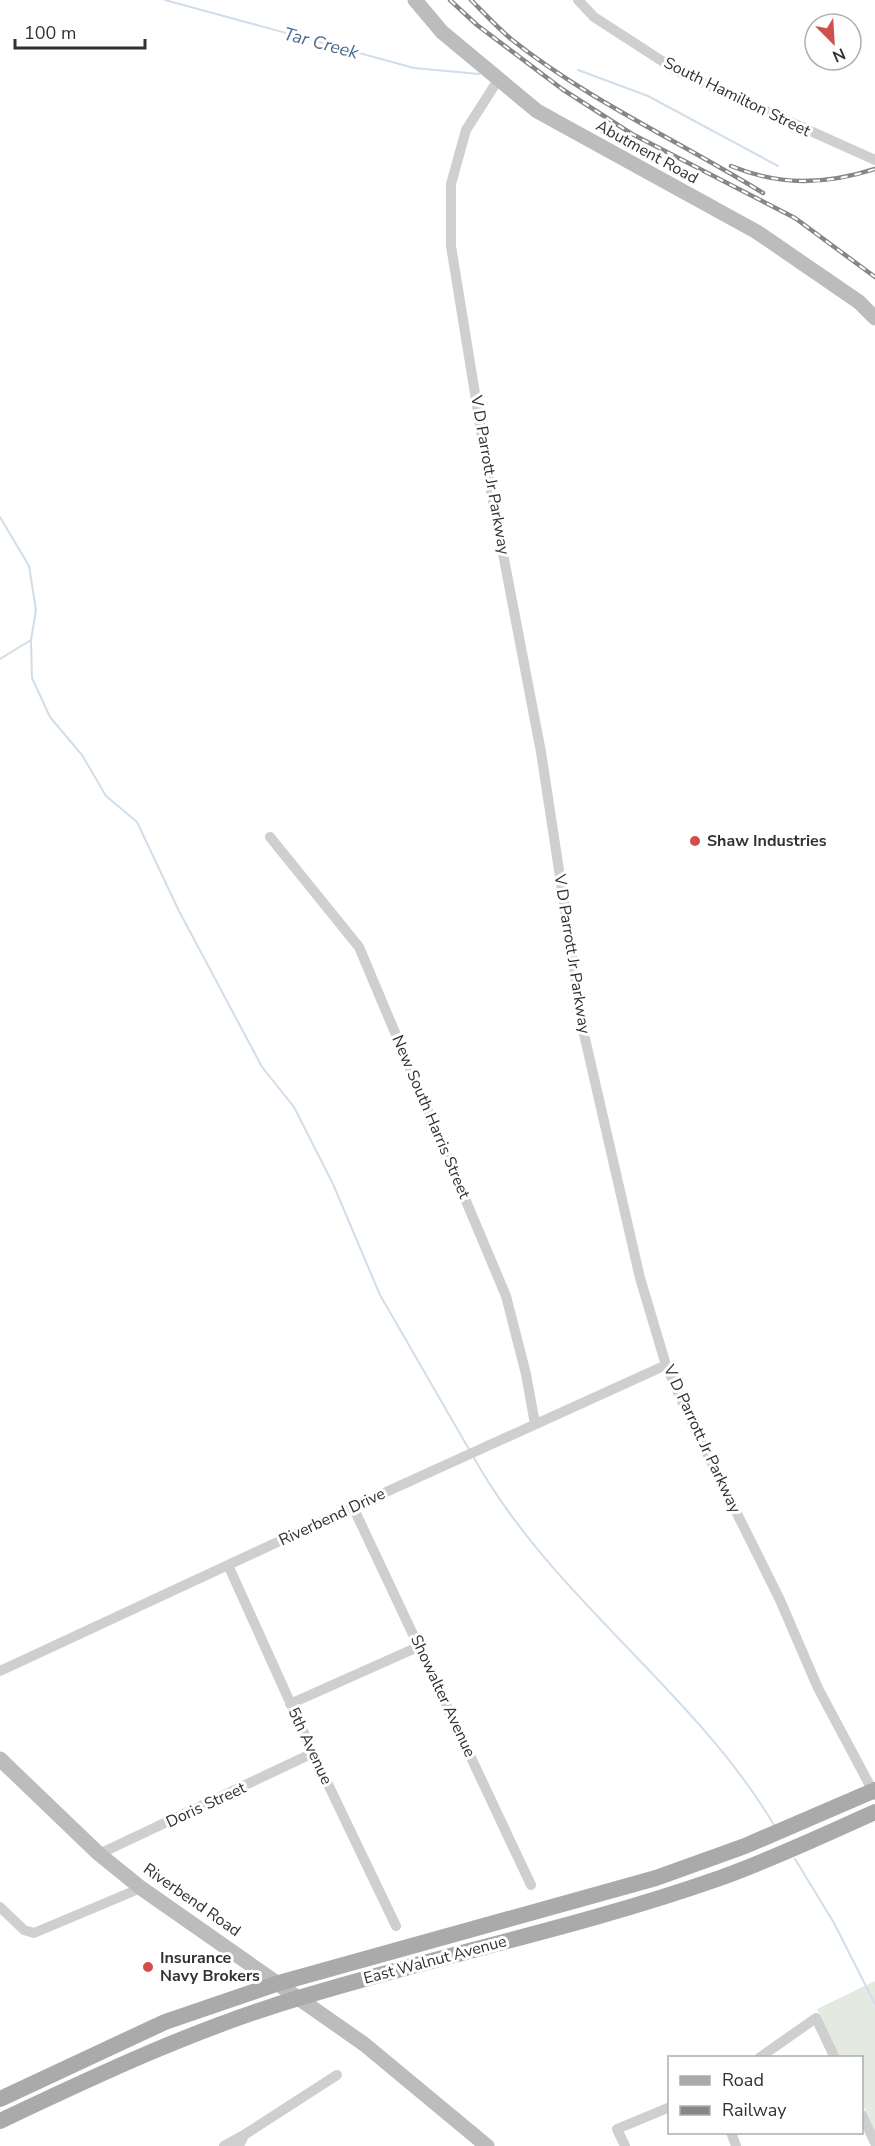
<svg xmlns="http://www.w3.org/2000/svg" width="875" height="2146" font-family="'Nunito Sans',sans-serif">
<rect width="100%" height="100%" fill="#fff"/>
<!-- green -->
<path fill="#e4eadf" d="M875,1981V2132L862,2103V2058L840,2057L817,2009Z"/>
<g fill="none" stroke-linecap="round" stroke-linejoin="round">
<!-- stream -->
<path stroke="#d1deea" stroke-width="2" d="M165,0L414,68L479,74
M578,70L648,96L778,166
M0,517L29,566L36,610L31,640L32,678L50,717L82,755L106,796L137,822L179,911L262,1067L294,1107L333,1184L380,1295L470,1451
M0,659L31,640
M473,1456C550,1596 694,1690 774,1825
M795,1859L834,1923L875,2004"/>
<!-- street -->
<path stroke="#cfcfcf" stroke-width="10" d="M578,0L594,17L679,72L875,160
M498,80L466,130L451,184V246L490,486L541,752L584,1034L640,1278L666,1365L690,1419L780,1600L818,1688L875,1795
M270,837L359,947L506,1296L526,1374L535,1424
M353,1507L531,1885
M228,1565L313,1753L396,1926
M0,1671L353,1507L666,1365
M290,1704L420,1646
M99,1854L313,1753
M0,1907L24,1930L34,1933L141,1888
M759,2058L816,2018L835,2058
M862,2115L875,2143
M731,2132L736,2146
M224,2146L244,2135
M239,2146L244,2135L337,2075
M625,2146L617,2129L670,2107"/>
<!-- secondary -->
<path stroke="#bcbcbc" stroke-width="15" d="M415,0L442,32L537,111L757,232L859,302L875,318
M0,1759L99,1854L141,1888L364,2044L487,2146"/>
<!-- primary -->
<path stroke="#aaa" stroke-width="16" d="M0,2099L165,2022L279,1983L656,1878L745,1846L875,1790
M0,2121C99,2074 197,2028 302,1997C441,1955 584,1926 720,1878C773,1859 824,1835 875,1812"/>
<defs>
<path id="rail" d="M450,0L477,25L562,89L632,134L795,218L875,277
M471,0C484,13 497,27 511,39C589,101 679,141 763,193
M731,166C780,186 825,185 875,169"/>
</defs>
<!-- rail casing -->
<use href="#rail" stroke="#878787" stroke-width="4.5"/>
<!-- rail -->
<use href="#rail" stroke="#fff" stroke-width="2" stroke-dasharray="7" stroke-linecap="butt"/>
</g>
<!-- markers -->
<g fill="#d24e4a" stroke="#fff" stroke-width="2">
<circle cx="695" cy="841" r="6"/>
<circle cx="148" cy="1967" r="6"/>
</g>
<g text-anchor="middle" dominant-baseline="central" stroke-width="6" stroke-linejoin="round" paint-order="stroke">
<!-- street labels -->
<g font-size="16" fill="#323232" stroke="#fff">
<text transform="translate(737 97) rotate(26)">South Hamilton Street</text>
<text transform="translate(647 152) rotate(29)">Abutment Road</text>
<text transform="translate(490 475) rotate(80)">V D Parrott Jr Parkway</text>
<text transform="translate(572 954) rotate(81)">V D Parrott Jr Parkway</text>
<text transform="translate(431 1117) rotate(67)">New South Harris Street</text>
<text transform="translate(702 1439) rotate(65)">V D Parrott Jr Parkway</text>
<text transform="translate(332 1517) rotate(-25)">Riverbend Drive</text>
<text transform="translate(443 1696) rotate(65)">Showalter Avenue</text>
<text transform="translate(310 1746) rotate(65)">5th Avenue</text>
<text transform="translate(206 1805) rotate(-25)">Doris Street</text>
<text transform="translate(192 1900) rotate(35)">Riverbend Road</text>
<text transform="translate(435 1960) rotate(-15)">East Walnut Avenue</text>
</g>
<!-- poi labels -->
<g font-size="16" font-weight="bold" fill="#323232" stroke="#fff" text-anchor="start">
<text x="707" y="841">Shaw Industries</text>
<text x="160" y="1958">Insurance<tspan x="160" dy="18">Navy Brokers</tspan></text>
</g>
<!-- water labels -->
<g font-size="18" font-style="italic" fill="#486a8c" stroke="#fff">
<text transform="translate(321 43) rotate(15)">Tar Creek</text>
</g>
</g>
<!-- legend -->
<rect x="668" y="2056" width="195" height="78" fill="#ffffff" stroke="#adadad" stroke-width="1.5"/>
<rect x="680" y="2076" width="30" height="9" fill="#aaaaaa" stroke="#adadad" stroke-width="1.5"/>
<text x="722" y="2086" font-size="18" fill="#323232">Road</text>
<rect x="680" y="2106" width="30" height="9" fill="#878787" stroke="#adadad" stroke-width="1.5"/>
<text x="722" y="2116" font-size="18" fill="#323232">Railway</text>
<!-- north arrow -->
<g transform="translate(833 42) rotate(156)"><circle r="28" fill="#ffffff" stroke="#adadad" stroke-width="1.5"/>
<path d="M0-4.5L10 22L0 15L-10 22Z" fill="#d24e4a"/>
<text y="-9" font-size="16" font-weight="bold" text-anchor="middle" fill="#323232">N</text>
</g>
<!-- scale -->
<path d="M15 39v9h130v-9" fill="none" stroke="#323232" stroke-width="3"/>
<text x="24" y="39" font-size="18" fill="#323232" stroke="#ffffff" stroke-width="4.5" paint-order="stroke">100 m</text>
</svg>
